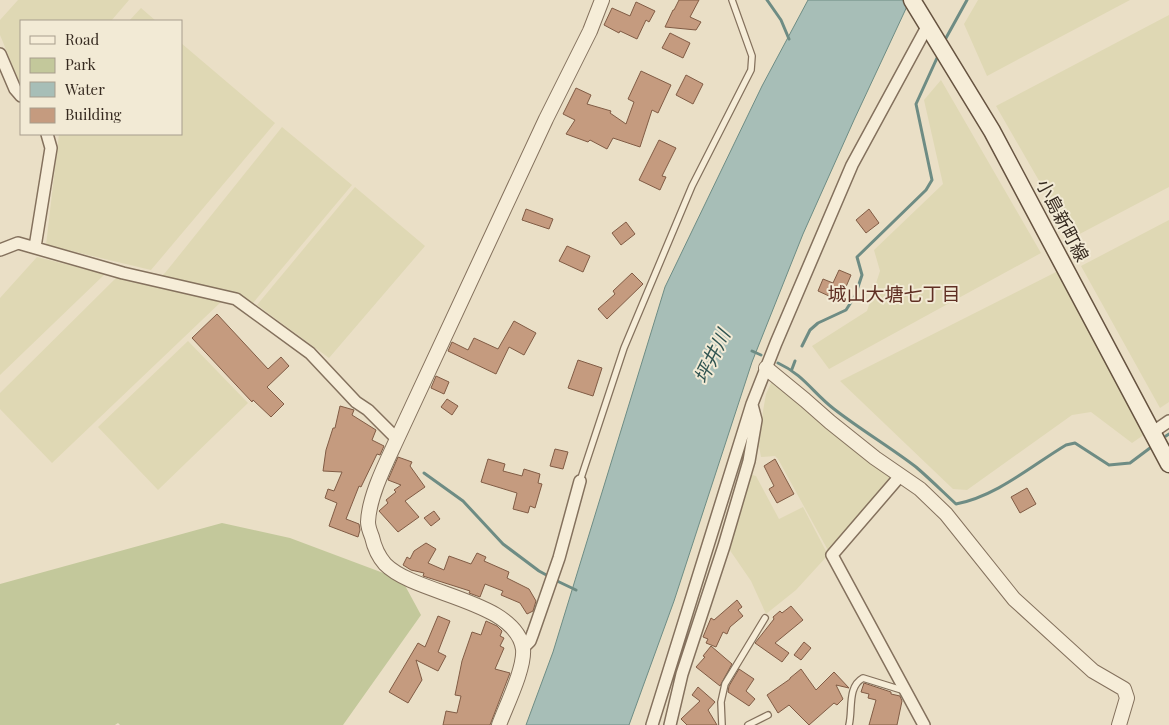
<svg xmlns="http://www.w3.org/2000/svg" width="1169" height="725" font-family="'Playfair Display','Noto Sans JP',serif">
<rect width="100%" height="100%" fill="#eadfc6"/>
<!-- farmland -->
<path fill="#dfd8b4" d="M18,0H129L111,21H21V86L0,35V20Z
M978,0H1130L987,76L964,24Z
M141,8L156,21H129Z
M1169,15V187L1072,238L996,106Z
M181,43L275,123L151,270L46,245L59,134H181Z
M941,80L1041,253L829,369L812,346L867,311L880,271L874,250L943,184L924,100Z
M282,127L352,185L253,303L236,296L159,278L165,273Z
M355,187L425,246L329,358L257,305Z
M1169,220V402L1160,408L1081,266Z
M37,257L105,274L0,375V298Z
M1060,270L1145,434L1132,443L1091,412L1072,415L967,490L953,489L840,381Z
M116,278L222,301L52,463L0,409V393Z
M188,341L248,403L158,490L98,427Z
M772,381L865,460L897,478L830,554L778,459L775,456L761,457L759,446L763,411L766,394Z
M749,474L756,476L779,519L803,507L828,555L796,590L766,614L751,581L727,546Z"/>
<!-- green -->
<path fill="#c3c89b" d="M222,523L290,538L402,580L421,615L343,725H120L118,723L115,725H0V584Z"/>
<!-- water -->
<path fill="#a7beb7" stroke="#6e8c84" d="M808,0H910L854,120L803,234L752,362L674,601L629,725H526L553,652L665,287L762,86Z"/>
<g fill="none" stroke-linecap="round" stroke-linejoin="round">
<!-- stream -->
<path stroke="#6e8c84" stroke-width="3" d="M767,0L781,20L789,39
M946,38L967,0
M802,346L810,330L818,323L846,310L855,296L862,275L857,257L926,190L932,180L916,104L937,58
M752,351L761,355
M778,363C804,375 813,393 834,409C861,430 890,447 916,467C930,479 943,492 956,504C997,496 1031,466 1066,445L1075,443L1109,465L1130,463L1150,448
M792,369L795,361
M1166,436L1169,434
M424,473L463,501L503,544L539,571L550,577
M555,580L576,590"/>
</g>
<!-- building -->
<path fill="#c59b7f" stroke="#815c45" d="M679,0H699L690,17L701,22L696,30L665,27L673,10H674Z
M636,2L655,11L649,22L646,20L637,39L620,31L619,33L604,25L612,8L630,16Z
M670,33L690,43L683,58L662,48Z
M641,71L671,85L658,113L652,110L640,147L613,138L607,149L590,140L588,142L566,134L575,120L563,114L576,88L591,95L587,104L611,111L610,113L626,124L634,102L628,99Z
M686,75L703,84L693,104L676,95Z
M659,140L676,148L662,176L666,177L660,190L639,180Z
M526,209L553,219L549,229L522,220Z
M869,209L879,223L866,233L856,220Z
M626,222L635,234L621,245L612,233Z
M567,246L590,256L583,272L559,261Z
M839,270L851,275L840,301L818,291L823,279L833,283Z
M632,273L643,284L607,319L598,309L615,294L613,291Z
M217,314L268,369L281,357L289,366L267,387L284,404L271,417L253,400L252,402L192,338Z
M514,321L536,333L524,355L509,347L496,374L448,351L452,342L468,350L474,338L498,349Z
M578,360L602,368L593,396L568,388Z
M436,376L449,382L444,394L431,388Z
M447,399L458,406L452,415L441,407Z
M340,406L354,410L352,415L376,430L372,440L384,446L380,455L377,454L361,487L359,486L346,519L359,524L360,530L358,537L329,526L337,503L325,498L328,489L334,491L342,472L323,471L326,450L333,428H335Z
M555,449L568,452L563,469L550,466Z
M398,457L412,462L410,466L425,487L405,501L419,517L398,532L379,511L388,503L386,500L396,492L394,490L401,485L388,480Z
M488,459L505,464L503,471L522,476L524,469L540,474L538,483L542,484L535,508L530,506L528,513L513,509L517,493L481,482Z
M775,459L794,494L777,503L769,489L774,486L764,466Z
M1027,488L1036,504L1020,513L1011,497Z
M434,511L440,519L431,526L424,518Z
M426,543L436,549L428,563L444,570L449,556L471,564L477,553L486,557L484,561L509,572L507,578L529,589L536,601L533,611L527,614L520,603L501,595L503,591L485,584L480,597L469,593L470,591L423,576L424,573L411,570L403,565L407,557L410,559L414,551Z
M737,600L742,607L738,610L743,616L730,627L727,634L723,632L716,647L706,643L708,639L703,637L711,618L714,620Z
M791,606L803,620L775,643L789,653L782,662L755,643L774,619L773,617L780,611L782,613Z
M438,616L450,621L438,652L446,656L438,671L416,660L422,680L408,703L389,692L418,643L425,647Z
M486,621L497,626L502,631L500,636L504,638L500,646L504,648L495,669L510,673L490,725H443L446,711L457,713L461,696L455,695L462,661L472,632L481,635Z
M804,642L811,648L801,660L794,655Z
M711,646L732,664L720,686L696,667L705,657L703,656Z
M739,669L754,679L746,691L755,699L749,706L728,692L729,686Z
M801,669L816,690L834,672L849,688L836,685L843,699L837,705L834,703L809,725L789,705L778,713L767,695L790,679V678Z
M864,683L891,692V694L900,696L902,701L897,725H869L876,700L868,698L869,694L861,692Z
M698,687L715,702L708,710L717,725H687L681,719L700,701L692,695Z"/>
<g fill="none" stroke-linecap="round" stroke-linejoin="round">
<defs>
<path id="service" d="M580,481L624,348L692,186L751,70L752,56L732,0
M722,725L721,702L725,684L765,618
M748,725L768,715
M849,725C853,709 847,687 863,678L905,691"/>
<path id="minor" d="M0,54L15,89L21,96
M35,247L51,148L47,134
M0,250L18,243L123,273L236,299L310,353L356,402L368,410L397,439
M1153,432L1169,421
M900,476L832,555L924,725
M523,648L530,641L533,633L559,558L580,481
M652,725L752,404L776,343L852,165L928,25
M670,725L682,674L724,546L749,461L756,420L752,405"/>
<path id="tertiary" d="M766,368L805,400L830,422L875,458L920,489L946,514L1014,599L1093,671L1124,689L1127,698L1119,725
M499,725C506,706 525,668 523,649C516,600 415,595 385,564C378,556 374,546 372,537C370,532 368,527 368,522C369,496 386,463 397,439L546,119L590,31L602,0"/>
<path id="secondary" d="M912,0L992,131L1169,464"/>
</defs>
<!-- service casing -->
<use href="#service" stroke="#84715d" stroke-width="8"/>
<!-- minor casing -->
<use href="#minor" stroke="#84715d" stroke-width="14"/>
<!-- tertiary casing -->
<use href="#tertiary" stroke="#84715d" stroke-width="16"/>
<!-- secondary casing -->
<use href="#secondary" stroke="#665340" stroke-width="19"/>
<!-- service -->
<use href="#service" stroke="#f6edd8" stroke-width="5.5"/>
<!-- minor -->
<use href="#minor" stroke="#f6edd8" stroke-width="11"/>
<!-- tertiary -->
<use href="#tertiary" stroke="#f6edd8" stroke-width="14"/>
<!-- secondary -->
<use href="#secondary" stroke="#f6edd8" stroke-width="16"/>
</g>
<g text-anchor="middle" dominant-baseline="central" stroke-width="4" stroke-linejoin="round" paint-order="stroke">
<!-- street labels -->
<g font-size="18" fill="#362a20" stroke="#f2ead5">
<text transform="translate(1063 220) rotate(62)">小島新町線</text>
</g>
<!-- neighbourhood labels -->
<g font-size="19" fill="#5f2f23" stroke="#f2ead5">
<text x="894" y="293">城山大塘七丁目</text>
</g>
<!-- water labels -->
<g font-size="19" font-style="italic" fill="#305451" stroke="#f2ead5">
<text transform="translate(711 356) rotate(-64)">坪井川</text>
</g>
</g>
<!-- legend -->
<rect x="20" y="20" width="162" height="115" fill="#f2ead5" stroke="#a79d8d"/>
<rect x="30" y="36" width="25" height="8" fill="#f6edd8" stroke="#a79d8d"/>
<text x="65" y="45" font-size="15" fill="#362a20">Road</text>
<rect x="30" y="58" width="25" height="15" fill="#c3c89b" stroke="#a79d8d"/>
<text x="65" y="70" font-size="15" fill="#362a20">Park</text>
<rect x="30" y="82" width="25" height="15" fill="#a7beb7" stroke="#a79d8d"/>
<text x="65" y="95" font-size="15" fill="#362a20">Water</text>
<rect x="30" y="108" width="25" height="15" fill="#c59b7f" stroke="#a79d8d"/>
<text x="65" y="120" font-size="15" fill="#362a20">Building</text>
</svg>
